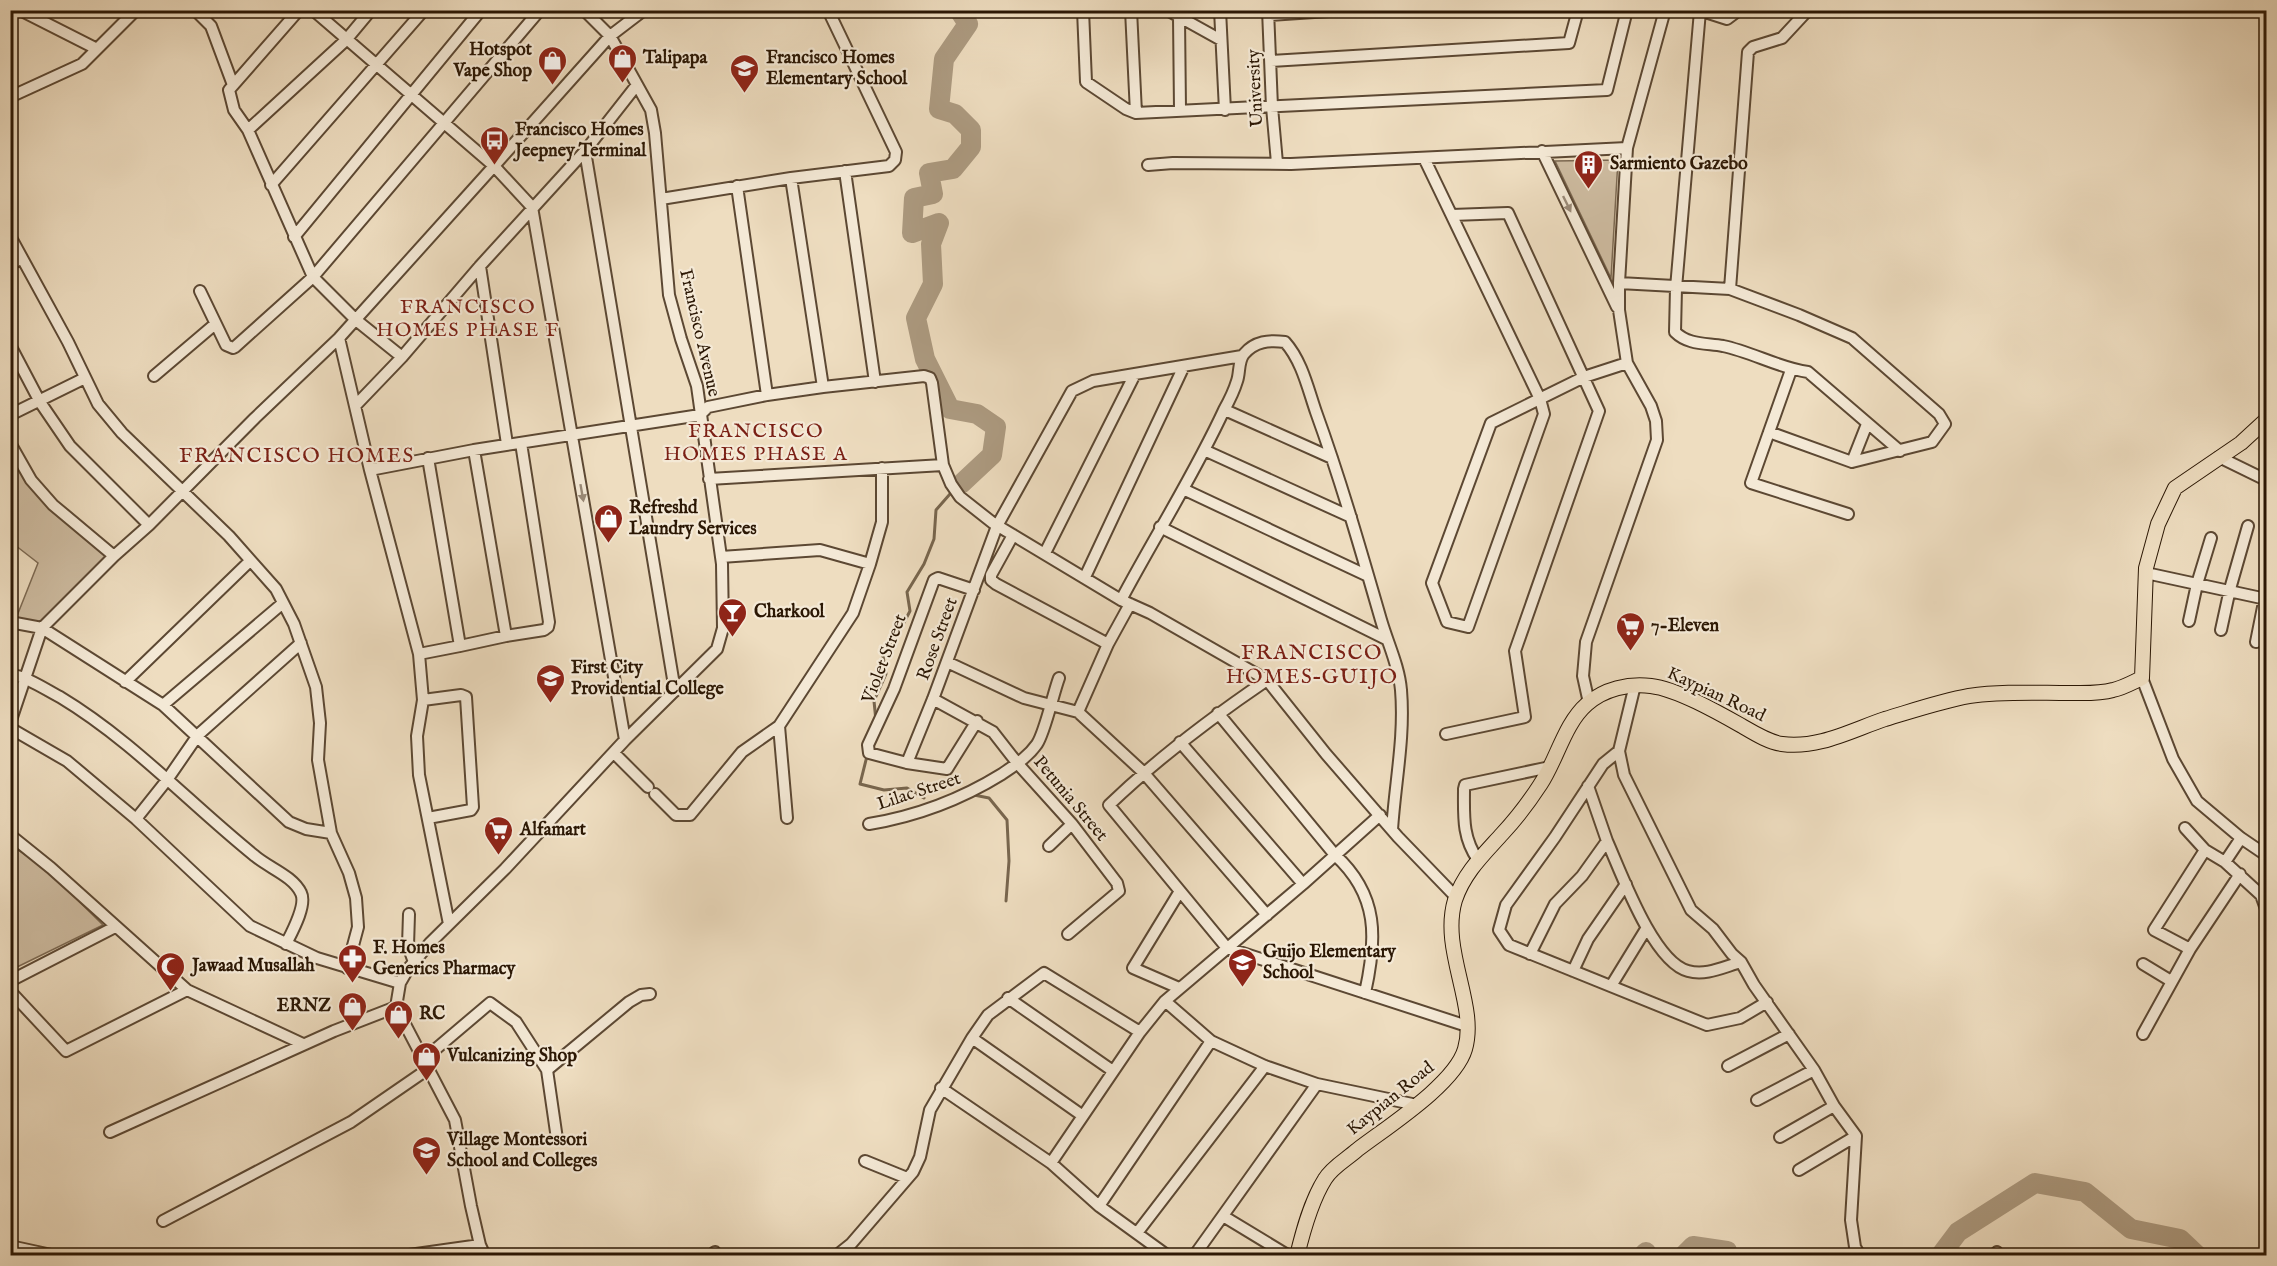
<svg xmlns="http://www.w3.org/2000/svg" width="2277" height="1266" font-family="'IM FELL English',serif">
<rect width="100%" height="100%" fill="#eeddc0"/>
<filter id="stains"><feTurbulence type="fractalNoise" baseFrequency=".00333" numOctaves="4"/><feColorMatrix values="0 0 0 0 .2 0 0 0 0 .09 0 0 0 0 .02 0 0 0 .5 -.17"/></filter>
<radialGradient id="worn" r=".72"><stop offset=".6" stop-color="#630" stop-opacity="0"/><stop offset="1" stop-color="#630" stop-opacity=".3"/></radialGradient>
<!-- green -->
<path fill="#cdbba0" stroke="#7c6952" stroke-width="1.5" d="M1618,160L1611,278L1555,161Z
M10,453L28,484L107,558L39,624L15,621L38,563L11,542Z
M11,845L48,871L103,925L11,970Z"/>
<g fill="none" stroke-linecap="round" stroke-linejoin="round">
<!-- stream -->
<path stroke="#78664e" stroke-width="3" d="M876,721L874,701L886,674L883,656L899,632L910,611L907,592L924,564L934,539L936,510L950,494
M867,756L860,784L884,790L907,788L924,798
M974,795L989,798L1007,820L1009,861L1006,901"/>
<!-- river -->
<path stroke="#ac9a80" stroke-width="20" d="M959,10L968,24L944,59L939,109L955,114L971,130V147L953,169L929,173L933,194L914,198L912,233L939,223L931,244L933,284L916,318L925,359L950,409L977,414L996,427L992,455L961,484
M1642,1256L1646,1252L1648,1256
M1683,1256L1693,1246L1727,1251L1728,1256
M1940,1256L1958,1232L2035,1183L2085,1192L2131,1229L2180,1239L2198,1256"/>
<defs>
<path id="minor" d="M20,10L97,49
M195,10L211,26L233,85
M313,10L494,166L339,338L370,470L419,654L423,700L417,736L419,775L449,924
M371,10L346,40L248,130L313,277L356,320L402,357
M1083,10L1086,82L1126,109L1136,113L1607,90L1627,10
M1131,10L1136,113
M1167,10L1221,40
M1220,10L1225,110
M1268,10L1272,107L1277,163
M1699,10L1727,19L1739,10
M1700,11L1676,288L1675,332C1688,345 1706,343 1723,346C1752,352 1779,368 1808,372L1900,451
M1268,15L1344,10
M1179,18L1180,109
M1271,61L1569,43L1578,10
M10,97L82,64L136,10
M248,130L234,110L229,90L299,10
M585,151L675,691
M1542,151L1617,307
M1424,158L1540,399L1544,414L1468,627L1447,622L1432,583L1491,423L1584,377L1627,363
M1148,165L1173,163L1291,164L1627,148
M845,171L875,382
M791,178L823,387
M271,185L424,10
M737,186L767,395
M661,199L791,178L889,166L895,160L896,152L828,10
M10,236L68,342L98,404L122,433L229,536L276,589L294,624L316,687L320,723L318,760L331,833L349,873L356,898L358,927L347,968
M294,237L481,10
M10,265L22,258
M480,266L507,444
M1619,283L1730,289L1748,52L1753,47L1782,38L1808,10
M1730,289L1799,315L1852,338L1939,414L1945,424L1932,442L1852,462L1769,432
M200,291L226,345L233,348L235,347L313,277L540,10
M10,345L40,402L70,446L149,525
M1791,370L1751,483L1848,514
M154,376L214,325
M355,406L402,357L480,266L585,151L636,86
M1225,410L1332,458
M10,415L85,378
M10,443L31,480L53,505L114,556
M1204,450L1351,517
M2219,457L2266,480
M1852,462L1867,424
M370,470L474,450L700,415L708,407L767,395L823,387L924,376L930,378L932,383L943,465L951,484L960,497L993,523L1013,535L1121,600L1150,613L1267,680L1326,754L1398,837L1456,897
M709,479L943,465
M1183,489L1368,576
M1160,527L1386,639
M1013,535L991,575V580L996,584L1108,644L1130,604
M1045,553L1135,374
M721,557L820,550L870,564
M2146,573L2266,599
M1085,577L1184,366
M974,590L938,578L934,580L894,689L868,745L869,753L907,763L947,769L977,721
M1121,600C1155,536 1194,475 1224,410C1229,401 1234,391 1237,381C1240,373 1238,361 1244,354C1255,341 1269,340 1285,342C1302,361 1308,389 1316,412C1341,481 1361,551 1381,620C1388,644 1399,666 1401,690C1405,737 1395,783 1392,830
M2189,621L2197,584L2211,538
M10,622L42,628L10,723
M2221,630L2230,589L2248,526
M506,636L544,630L548,627L549,622L521,443
M2256,642L2266,592
M1108,644L1078,712L1143,772L1267,915
M460,646L506,636L474,450
M419,654L460,646L428,458
M947,662L1024,698L1078,712
M10,674C29,678 43,688 60,697C133,741 189,803 255,856C269,868 293,876 301,893C307,905 292,932 286,944
M2142,678L2173,759L2197,801L2241,838L2266,855
M1267,680C1211,718 1158,758 1109,805L1227,948L1467,1026
M125,682L250,561
M1635,685L1619,751L1624,775L1691,910L1713,929L1732,954L1741,962L1754,985L1814,1070L1834,1106L1856,1136L1851,1220L1855,1247L1860,1256
M933,699L993,732L1018,764L1072,824L1117,883L1119,891L1068,934
M423,700L461,695L466,697L473,807L471,810L428,818
M1589,703L1583,676L1586,642L1657,440L1656,421L1651,406L1627,363L1619,310V283L1627,148L1665,10
M163,705L283,603
M1218,713L1335,855C1379,895 1377,939 1365,993
M779,726L853,613L870,564L882,522V468
M10,728L67,761L136,819L250,926L317,958L400,983
M1446,734L1525,717L1515,651L1599,411L1508,213L1452,215
M625,740L532,207L494,166L610,36L644,10
M1180,742L1303,884
M1619,751L1603,764L1555,837L1506,905L1499,930L1509,945L1707,1025L1740,1018L1767,1002
M614,753L648,787
M907,763L933,699L997,526L1072,391L1093,381L1242,356
M1588,786L1607,841
M655,794L676,815H690L742,752L779,726L787,818
M136,819L167,780L198,735L301,643
M869,824C918,816 960,800 1002,774C1015,765 1028,757 1037,744C1045,732 1053,694 1059,678
M2185,828L2205,850L2225,862L2261,895L2266,909
M331,833L306,829L289,822L163,705L42,628L114,556L149,525L255,418L339,338
M10,835L51,868L187,990L303,1044
M1049,846L1072,824
M1478,860C1462,837 1464,816 1464,789L1465,785L1550,767
M2225,862L2241,838
M409,914L408,946L414,962
M2190,949L2154,930L2205,850
M1530,954L1555,904L1582,876L1607,841C1621,872 1653,962 1688,971C1706,976 1723,967 1741,962
M2143,964L2171,981
M1573,971L1588,939L1626,884
M10,981L115,927
M1611,986L1646,929
M1179,988L1133,968L1180,891
M10,991L66,1051L187,990
M1008,998L1113,1071
M1165,1001L1211,1041L1265,1066L1317,1084L1194,1256
M2143,1034L2190,949L2240,874
M972,1038L1083,1116
M424,1059L490,1003L516,1022L547,1070L557,1139
M1728,1066L1789,1034
M547,1070L629,1002L641,995L650,994
M1317,1084L1417,1105
M941,1088L1051,1163L1099,1206L1168,1256
M1757,1100L1814,1070
M110,1132L334,1031L396,1007
M1780,1137L1834,1106
M865,1161L907,1178
M1051,1163L1140,1032L1165,1001L1303,884L1380,815
M1799,1170L1856,1136
M1099,1206L1211,1041
M1223,1216L1289,1256
M163,1221L351,1122L428,1069
M1137,1233L1265,1066
M10,1246L56,1256
M402,1256L480,1245
M485,1256L480,1245L471,1206L455,1120L396,1007L400,983L408,969L430,943L505,869L625,740L717,649L723,628L722,564L697,386L681,339L669,295L655,133L651,110L610,36L584,10
M710,1256L715,1252
M836,1256L851,1244L913,1172L920,1157L930,1110L972,1038L988,1015L1044,973L1140,1032
M1996,1256L1997,1252"/>
<path id="major" d="M1297,1256C1303,1231 1311,1201 1325,1179C1332,1167 1347,1159 1357,1150C1387,1127 1455,1084 1465,1049C1478,1005 1440,950 1455,900C1464,873 1483,855 1502,834C1516,819 1529,802 1540,785C1557,760 1564,724 1587,704C1604,689 1629,683 1651,686C1677,689 1719,713 1742,726C1754,733 1768,742 1782,744C1818,749 1852,730 1885,719C1912,711 1941,701 1969,696C2003,691 2036,693 2069,693C2084,693 2099,694 2113,690C2123,688 2133,682 2142,678L2146,568L2158,524L2175,488L2241,443L2266,420"/>
</defs>
<!-- minor casing -->
<use href="#minor" stroke="#5c4833" stroke-width="14"/>
<!-- major casing -->
<use href="#major" stroke="#2b1704" stroke-width="16"/>
<!-- minor -->
<use href="#minor" stroke="#f4e9d6" stroke-width="10"/>
<!-- major -->
<use href="#major" stroke="#eeddc0" stroke-width="14"/>
</g>
<!-- one-way arrows -->
<defs><path id="oneway-solid" d="M-6-.8H1V-3.2L6.5 0L1 3.2V.8H-6Z" transform="scale(1.5)"/></defs>
<g fill="#9a8a78">
<use href="#oneway-solid" transform="translate(1567 204) rotate(64)"/>
<use href="#oneway-solid" transform="translate(582 493) rotate(80)"/>
</g>
<!-- icons -->
<defs>
<symbol id="shop-pin" viewBox="-11 -11 22 30"><path d="M0 17L-7.5 6A9.5 9.5 0 1 1 7.5 6Z" fill="#8f2418" stroke="#f4e9d6"/><path d="M-5-2.5h2.3a2.7 3.5 0 0 1 5.4 0H5L5.5 6h-11ZM-1.5-2.5h3a1.5 2.3 0 0 0-3 0Z" fill="#fff"/></symbol>
<symbol id="school-pin" viewBox="-11 -11 22 30"><path d="M0 17L-7.5 6A9.5 9.5 0 1 1 7.5 6Z" fill="#8f2418" stroke="#f4e9d6"/><path d="M0-5L7-2L0 1L-7-2ZM-4 1L0 2.5L4 1V4Q0 6-4 4Z" fill="#fff"/></symbol>
<symbol id="bus-pin" viewBox="-11 -11 22 30"><path d="M0 17L-7.5 6A9.5 9.5 0 1 1 7.5 6Z" fill="#8f2418" stroke="#f4e9d6"/><path d="M-5-6H5V4H4V6H2V4H-2V6H-4V4H-5ZM-3.5-4V0h7V-4ZM-3.5 1.2v1.5H-2V1.2ZM2 1.2v1.5H3.5V1.2Z" fill="#fff"/></symbol>
<symbol id="building-pin" viewBox="-11 -11 22 30"><path d="M0 17L-7.5 6A9.5 9.5 0 1 1 7.5 6Z" fill="#8f2418" stroke="#f4e9d6"/><path d="M-4-6H4V6H1V3H-1V6H-4ZM-2.5-4.3h1.7v1.8h-1.7ZM.8-4.3h1.7v1.8H.8ZM-2.5-1h1.7V.8h-1.7ZM.8-1h1.7V.8H.8Z" fill="#fff"/></symbol>
<symbol id="bar-pin" viewBox="-11 -11 22 30"><path d="M0 17L-7.5 6A9.5 9.5 0 1 1 7.5 6Z" fill="#8f2418" stroke="#f4e9d6"/><path d="M-6-5H6L.8 .8V4.5H3.5V6h-7V4.5H-.8V.8Z" fill="#fff"/></symbol>
<symbol id="supermarket-pin" viewBox="-11 -11 22 30"><path d="M0 17L-7.5 6A9.5 9.5 0 1 1 7.5 6Z" fill="#8f2418" stroke="#f4e9d6"/><path d="M-6-5.5h2.5l.6 2H6L4.5 2H-2.5L-4.4-4H-6ZM-1.5 3.2a1.3 1.3 0 1 0 .1 0ZM3 3.2a1.3 1.3 0 1 0 .1 0Z" fill="#fff"/></symbol>
<symbol id="university-pin" viewBox="-11 -11 22 30"><path d="M0 17L-7.5 6A9.5 9.5 0 1 1 7.5 6Z" fill="#8f2418" stroke="#f4e9d6"/><path d="M0-5L7-2L0 1L-7-2ZM-4 1L0 2.5L4 1V4Q0 6-4 4Z" fill="#fff"/></symbol>
<symbol id="pharmacy-pin" viewBox="-11 -11 22 30"><path d="M0 17L-7.5 6A9.5 9.5 0 1 1 7.5 6Z" fill="#8f2418" stroke="#f4e9d6"/><path d="M-2-6h4v4h4v4h-4v4h-4v-4h-4v-4h4Z" fill="#fff"/></symbol>
<symbol id="mosque-pin" viewBox="-11 -11 22 30"><path d="M0 17L-7.5 6A9.5 9.5 0 1 1 7.5 6Z" fill="#8f2418" stroke="#f4e9d6"/><path d="M3.5-4.9A6 6 0 1 0 3.5 4.9A5 5 0 1 1 3.5-4.9Z" fill="#fff"/></symbol>
</defs>
<g fill-rule="evenodd">
<use href="#shop-pin" x="606" y="42" width="33" height="45"/>
<use href="#shop-pin" x="536" y="44" width="33" height="45"/>
<use href="#school-pin" x="728" y="52" width="33" height="45"/>
<use href="#bus-pin" x="478" y="124" width="33" height="45"/>
<use href="#building-pin" x="1572" y="148" width="33" height="45"/>
<use href="#shop-pin" x="592" y="502" width="33" height="45"/>
<use href="#bar-pin" x="716" y="596" width="33" height="45"/>
<use href="#supermarket-pin" x="1614" y="610" width="33" height="45"/>
<use href="#university-pin" x="534" y="662" width="33" height="45"/>
<use href="#supermarket-pin" x="482" y="814" width="33" height="45"/>
<use href="#pharmacy-pin" x="336" y="942" width="33" height="45"/>
<use href="#school-pin" x="1226" y="946" width="33" height="45"/>
<use href="#mosque-pin" x="154" y="950" width="33" height="45"/>
<use href="#shop-pin" x="336" y="990" width="33" height="45"/>
<use href="#shop-pin" x="382" y="998" width="33" height="45"/>
<use href="#shop-pin" x="410" y="1040" width="33" height="45"/>
<use href="#school-pin" x="410" y="1134" width="33" height="45"/>
</g>
<g text-anchor="middle" dominant-baseline="central" stroke-width="4.5" stroke-linejoin="round" paint-order="stroke">
<!-- poi labels -->
<g font-size="18" font-weight="bold" fill="#2b1704" stroke="#f4e9d6" text-anchor="start">
<text x="532" y="50" text-anchor="end">Hotspot<tspan x="532" dy="21">Vape Shop</tspan></text>
<text x="643" y="58">Talipapa</text>
<text x="766" y="58">Francisco Homes<tspan x="766" dy="21">Elementary School</tspan></text>
<text x="515" y="130">Francisco Homes<tspan x="515" dy="21">Jeepney Terminal</tspan></text>
<text x="1610" y="164">Sarmiento Gazebo</text>
<text x="629" y="508">Refreshd<tspan x="629" dy="21">Laundry Services</tspan></text>
<text x="754" y="612">Charkool</text>
<text x="1651" y="626">7-Eleven</text>
<text x="571" y="668">First City<tspan x="571" dy="21">Providential College</tspan></text>
<text x="520" y="830">Alfamart</text>
<text x="373" y="948">F. Homes<tspan x="373" dy="21">Generics Pharmacy</tspan></text>
<text x="1263" y="952">Guijo Elementary<tspan x="1263" dy="21">School</tspan></text>
<text x="192" y="966">Jawaad Musallah</text>
<text x="331" y="1006" text-anchor="end">ERNZ</text>
<text x="419" y="1014">RC</text>
<text x="447" y="1056">Vulcanizing Shop</text>
<text x="447" y="1140">Village Montessori<tspan x="447" dy="21">School and Colleges</tspan></text>
</g>
<!-- street labels -->
<g font-size="18" fill="#2b1704" stroke="#f4e9d6">
<text transform="translate(1256 88) rotate(-93)">University</text>
<text transform="translate(699 333) rotate(77)">Francisco Avenue</text>
<text transform="translate(938 639) rotate(-70)">Rose Street</text>
<text transform="translate(885 659) rotate(-69)">Violet Street</text>
<text transform="translate(1716 695) rotate(25)">Kaypian Road</text>
<text transform="translate(919 792) rotate(-18)">Lilac Street</text>
<text transform="translate(1070 799) rotate(50)">Petunia Street</text>
<text transform="translate(1391 1099) rotate(-39)">Kaypian Road</text>
</g>
<!-- neighbourhood labels -->
<g font-size="20" letter-spacing="1.5" fill="#7a1f14" stroke="#f4e9d6">
<text x="468" y="307">FRANCISCO<tspan x="468" dy="23">HOMES PHASE F</tspan></text>
<text x="756" y="431">FRANCISCO<tspan x="756" dy="23">HOMES PHASE A</tspan></text>
</g>
<!-- quarter labels -->
<g font-size="21" letter-spacing="1.5" fill="#7a1f14" stroke="#f4e9d6">
<text x="297" y="456">FRANCISCO HOMES</text>
<text x="1312" y="653">FRANCISCO<tspan x="1312" dy="24">HOMES–GUIJO</tspan></text>
</g>
</g>
<!-- margin -->
<rect width="2277" height="1266" fill="none" stroke="#eeddc0" stroke-width="36"/>
<rect x="12" y="12" width="2253" height="1242" fill="none" stroke="#2b1704" stroke-width="3"/>
<rect x="18" y="18" width="2241" height="1230" fill="none" stroke="#2b1704" stroke-width="1.5"/>
<rect width="100%" height="100%" filter="url(#stains)"/>
<rect width="100%" height="100%" fill="url(#worn)"/>
</svg>
